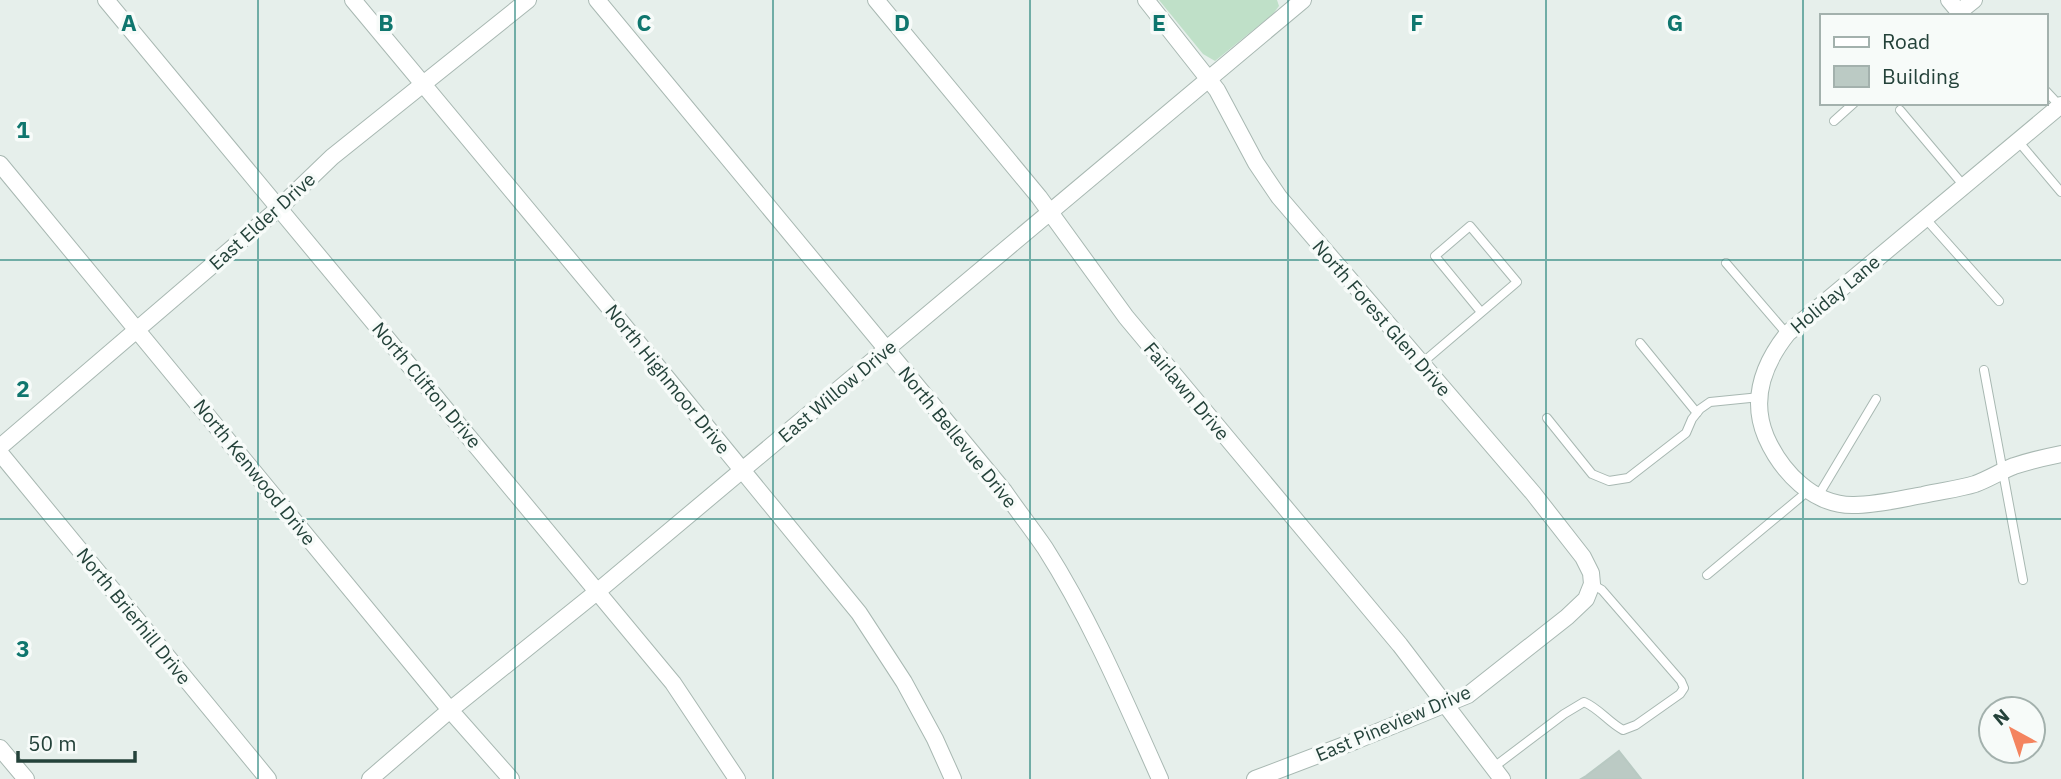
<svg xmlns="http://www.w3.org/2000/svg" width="2061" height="779" font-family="'IBM Plex Sans',sans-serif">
<rect width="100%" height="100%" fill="#e6efeb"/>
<!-- green -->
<path fill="#bfe0c8" d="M1159,0H1277L1279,6L1273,14L1215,61L1203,54Z"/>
<!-- building -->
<path fill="#bbcac4" stroke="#b8c9c2" stroke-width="2" d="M1619,751L1641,779H1581L1586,776Z"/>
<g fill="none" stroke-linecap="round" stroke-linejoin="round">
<defs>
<path id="lane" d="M2045,90L2060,106
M1900,110L1964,186
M1834,121L1854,103
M2018,141L2061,192
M1925,218L1999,301
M1726,263L1787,334
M1640,343L1697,413
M1422,363L1517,282L1470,226L1435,256L1481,312
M1984,370L2023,580
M1547,418L1592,474L1609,481L1628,478L1686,433L1692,419L1700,409L1710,402L1760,397
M1818,496L1876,399
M1707,575L1808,491
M1494,767L1564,714L1584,702C1600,709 1608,722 1623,730L1636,725L1680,694L1684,688L1681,681L1602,590L1592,584"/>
<path id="street" d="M106,0L673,683L737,779
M353,0L617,317L859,613L904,682L935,739L953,779
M597,0L1004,491C1017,510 1032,529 1045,548C1091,620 1125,701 1160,779
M876,0L1039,197L1126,317L1400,645L1502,779
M1146,0L1217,90L1256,163L1279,197L1533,493L1583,557L1591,573L1592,584L1586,599L1567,617L1468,695L1355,741L1255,779
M1949,0L1959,12L1974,0
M2061,105L1788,333C1764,363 1750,399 1766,437C1781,471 1813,506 1854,505C1876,505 1901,499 1923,495C1940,491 1959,489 1975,484C1989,479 2001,471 2014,466C2029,461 2046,457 2061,454
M0,164L450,710L511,779
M0,447L279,208L332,157L528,0
M0,453L268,779
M0,748L26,779
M370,779L450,710L598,591L1303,0"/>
</defs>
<!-- lane casing -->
<use href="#lane" stroke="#a8b8b2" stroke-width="10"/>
<!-- street casing -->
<use href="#street" stroke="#a8b8b2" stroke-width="18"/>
<!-- lane -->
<use href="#lane" stroke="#fff" stroke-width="8"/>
<!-- street -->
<use href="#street" stroke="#fff" stroke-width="16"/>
</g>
<!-- grid -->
<path fill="none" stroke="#0f766e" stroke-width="2" stroke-opacity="0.55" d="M258,0V779M515,0V779M773,0V779M1030,0V779M1288,0V779M1546,0V779M1803,0V779M0,260H2061M0,519H2061"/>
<g text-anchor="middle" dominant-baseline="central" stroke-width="7" stroke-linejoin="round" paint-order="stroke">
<!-- street labels -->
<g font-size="19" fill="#24423a" stroke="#f7fbf9">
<text transform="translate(262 221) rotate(-42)">East Elder Drive</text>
<text transform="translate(1835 294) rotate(-40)">Holiday Lane</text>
<text transform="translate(1382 318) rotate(49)">North Forest Glen Drive</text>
<text transform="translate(668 379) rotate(51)">North Highmoor Drive</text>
<text transform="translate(427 385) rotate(50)">North Clifton Drive</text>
<text transform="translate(837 391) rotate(-40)">East Willow Drive</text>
<text transform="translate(1187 391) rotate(50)">Fairlawn Drive</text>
<text transform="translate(958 437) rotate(51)">North Bellevue Drive</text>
<text transform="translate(255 472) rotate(51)">North Kenwood Drive</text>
<text transform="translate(134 616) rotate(51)">North Brierhill Drive</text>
<text transform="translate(1393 723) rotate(-23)">East Pineview Drive</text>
</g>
</g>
<g font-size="23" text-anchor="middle" font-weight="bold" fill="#0f766e" stroke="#f7fbf9" stroke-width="7" stroke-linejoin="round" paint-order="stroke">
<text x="129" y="31">A</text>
<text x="386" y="31">B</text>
<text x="644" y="31">C</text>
<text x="902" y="31">D</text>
<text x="1159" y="31">E</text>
<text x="1417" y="31">F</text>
<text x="1675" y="31">G</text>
<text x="23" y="138">1</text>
<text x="23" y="397">2</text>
<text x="23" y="657">3</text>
</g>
<!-- legend -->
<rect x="1820" y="14" width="228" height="91" fill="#f7fbf9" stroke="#a3b1ad" stroke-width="2"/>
<rect x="1834" y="37" width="35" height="10" fill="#ffffff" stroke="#a3b1ad" stroke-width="2"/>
<text x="1882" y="49" font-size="21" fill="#24423a">Road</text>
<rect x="1834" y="66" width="35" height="21" fill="#bbcac4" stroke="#a3b1ad" stroke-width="2"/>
<text x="1882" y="84" font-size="21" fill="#24423a">Building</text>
<!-- north arrow -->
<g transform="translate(2012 730) rotate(320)"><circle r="33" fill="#f7fbf9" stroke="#a3b1ad" stroke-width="2"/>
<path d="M0-5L12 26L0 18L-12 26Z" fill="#f4845f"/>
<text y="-10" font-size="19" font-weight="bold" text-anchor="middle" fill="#24423a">N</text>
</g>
<!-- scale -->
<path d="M18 751v10h117v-10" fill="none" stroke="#24423a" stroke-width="3.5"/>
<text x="28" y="751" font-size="21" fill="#24423a" stroke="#f7fbf9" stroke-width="5" paint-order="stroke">50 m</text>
</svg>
